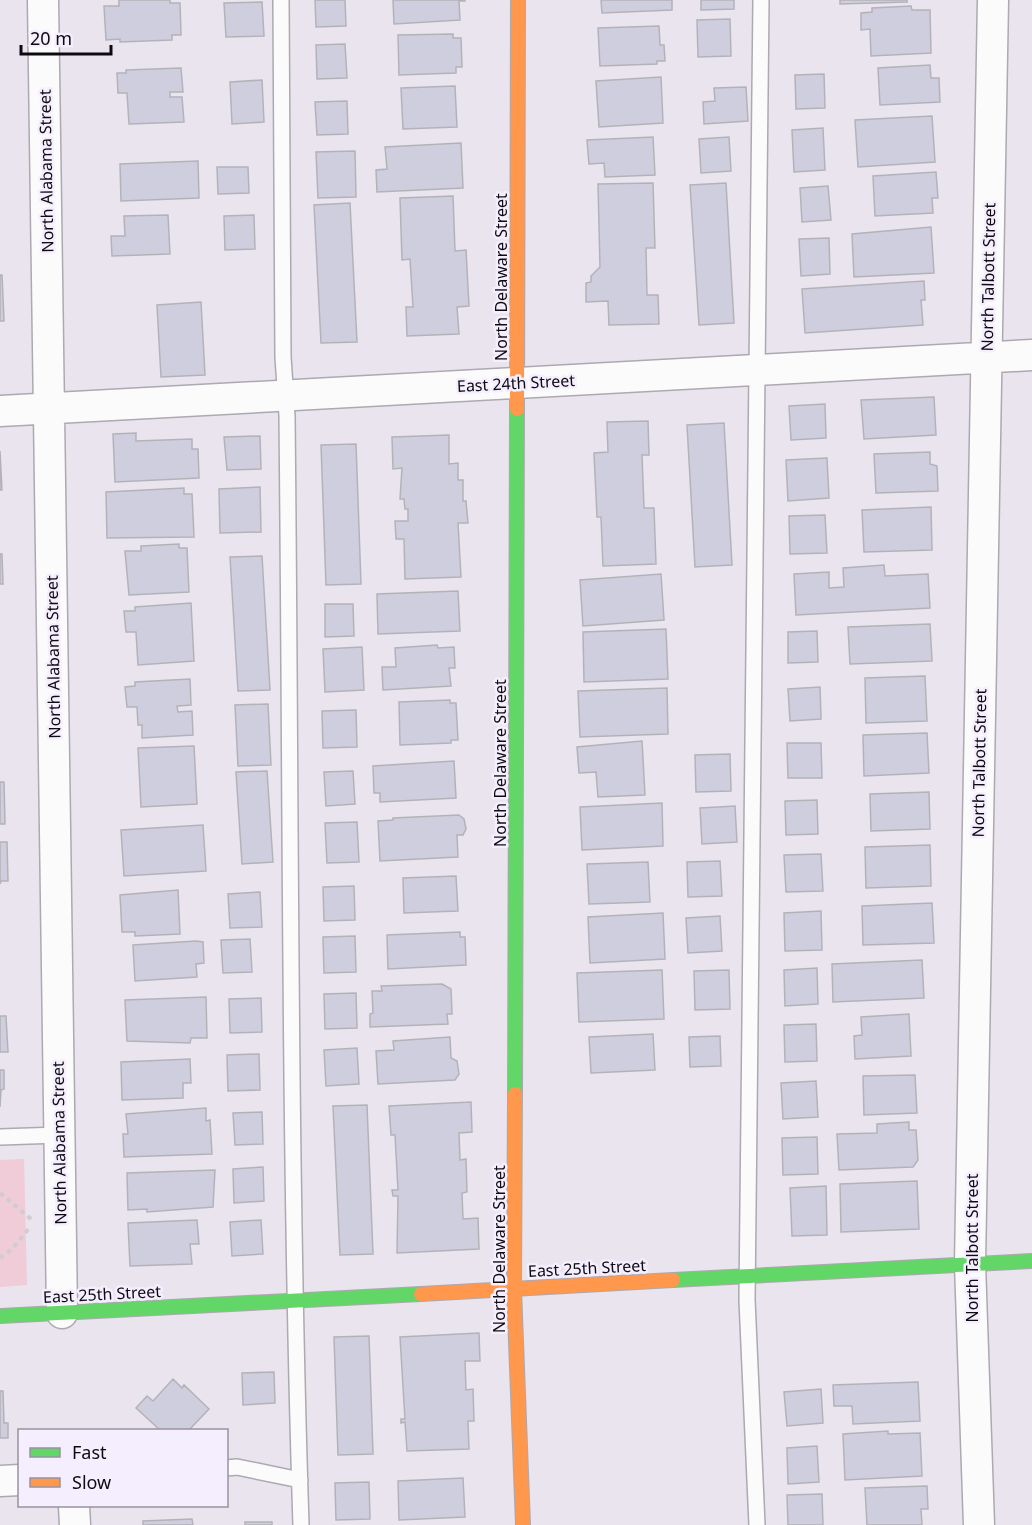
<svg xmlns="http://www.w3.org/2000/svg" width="1032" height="1525" font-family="'Noto Sans',sans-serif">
<rect width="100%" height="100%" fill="#e9e4ee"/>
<!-- green -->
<path fill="#f0cbd8" d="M24,1159L27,1285L0,1287V1160Z"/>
<!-- building -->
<path fill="#cfcede" stroke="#b4b2b9" stroke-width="1.5" d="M119,0H170V3H180L181,35H172V40L120,42V39L106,40L104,6H119Z
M315,0H345L346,26L316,27Z
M393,0H465V1H459L460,20L394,24Z
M601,0H672V10L602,13Z
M701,0H734V9L701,10Z
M840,0H907V2L840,4Z
M262,2L264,36L226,37L224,3Z
M911,6L912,10H930L931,53L871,56L870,29L861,30V13L872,12V8Z
M730,19L731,56L698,57L697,20Z
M659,26L660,45H664L665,61H657V64L600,66L598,28Z
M453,34V38H461L462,67H456V73L399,75L398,35Z
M345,44L347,78L317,79L316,45Z
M930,65L931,78H939L940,102L880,105L878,68Z
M181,68L183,92H170V97H182L184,122L129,124L127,93H118L117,73H126V70Z
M824,74L825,108L796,109L795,75Z
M661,77L663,123L599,127L596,81Z
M262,80L264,122L232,124L230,82Z
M455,86L457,127L403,129L401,88Z
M746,87L748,121L704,124L703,102L715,101L714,88Z
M347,101L348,134L317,135L315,102Z
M932,116L935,162L858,167L855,120Z
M823,128L825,170L794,172L792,130Z
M653,137L655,175L605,177L604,163L589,164L587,140Z
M729,137L731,171L701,173L699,139Z
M461,143L463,188L377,192L376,170L387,169L385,147Z
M355,151L356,197L318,198L316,152Z
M198,161L199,198L121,201L120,164Z
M217,167H248L249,193L218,194Z
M936,172L938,198H932L933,213L875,216L873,176Z
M653,183L655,248H646L647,295H658L659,324L609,325L608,301L586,302V283L591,282V276L600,267L598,184Z
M726,183L734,323L699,325L690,185Z
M828,186L831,220L802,222L800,188Z
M453,196L455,251L466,250L469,306L457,307L459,334L407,336L406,307H413L410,259L402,260L400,198Z
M350,203L357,342L321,343L314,205Z
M168,215L170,254L112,256L111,236H125L124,216Z
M254,215L255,249L225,250L224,216Z
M931,227L934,273L854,277L852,234Z
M829,238L830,274L801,276L799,239Z
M0,275H2L4,321H0Z
M924,281L925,300H921L923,325L805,333L802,289Z
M201,302L205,375L161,377L157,305Z
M934,397L936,435L864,439L861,400Z
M825,404L826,438L791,440L789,406Z
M648,421L649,455H642L644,508H654L656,564L603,566L601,517H597L594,453L608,452L607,422Z
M724,423L732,565L695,567L687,425Z
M136,433V441L192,439V449H198L199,478L115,482L113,434Z
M449,435V464L458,463V480H463V501H466L468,523H458L461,577L405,579L404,539H396L395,521H408V509H405L404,499H400L402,468L393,469L392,437Z
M260,436L261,469L227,470L224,437Z
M356,444L361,584L326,585L321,445Z
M0,451L2,490H0Z
M930,452V464L937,466L938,491L876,493L874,454Z
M827,458L829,498L788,501L786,460Z
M260,487L261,532L220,533L219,489Z
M184,488V494H192L194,537L107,538L106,492Z
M931,507L932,550L864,552L862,510Z
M825,515L827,553L790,554L789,516Z
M179,544V548H187L189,592L129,595L125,551H141V546Z
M0,554H2L3,584H0Z
M262,556L270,690L238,691L230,557Z
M884,565L885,576L928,574L930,608L796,615L794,574L829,572V588L844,587L843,568Z
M661,574L664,620L583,626L580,580Z
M458,591L460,631L378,634L377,594Z
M191,603L194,661L138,665L136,632H126L124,611H135V607Z
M325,604H353L354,636L325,637Z
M930,624L932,661L850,664L848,627Z
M666,629L668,679L584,682L583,632Z
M817,631L818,662L788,663V632Z
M437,645L438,648L454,647L455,668H449L451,686L383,690L382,667H396L395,648Z
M362,647L364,690L325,692L323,649Z
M925,676L927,721L866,723L865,678Z
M190,679L191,705L177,706L178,712L192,711L193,735L142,738V725H138L137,707H127L125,687L135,686V682Z
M820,687L821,719L790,721L788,689Z
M667,688L668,734L580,737L578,691Z
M450,700V703H456L458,740H451V743L400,745L399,702Z
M268,704L271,765L238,766L235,705Z
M356,710L357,747L323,748L322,711Z
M927,733L929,773L864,776L863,735Z
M642,741L645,795L598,797L596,772L579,773L577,747Z
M787,743H821L822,778H788Z
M194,746L197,804L141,807L138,748Z
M730,754L731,791L696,792L695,755Z
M454,761L456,798L380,802V793H374L373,766Z
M267,771L273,862L242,864L236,772Z
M353,771L355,804L326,806L324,772Z
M0,782H4L5,824H0Z
M929,792L930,829L871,831L870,794Z
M817,800L818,834L786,835L785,801Z
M662,803L663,846L582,850L580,807Z
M735,806L737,842L702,844L700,808Z
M459,815L464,819L466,829L463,835H457L458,857L380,861L378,821L393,820V818Z
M357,822L359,862L327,863L325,823Z
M203,825L206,871L124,876L121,830Z
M0,842H7L8,881H1L0,884Z
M930,845L931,886L866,888L865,847Z
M821,854L823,891L786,892L784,855Z
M720,861L722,896L688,897L687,862Z
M648,862L650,902L589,904L587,864Z
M456,876L458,911L404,913L403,878Z
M354,886L355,920L324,921L323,887Z
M178,890L180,934L135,936V932H122L120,895Z
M260,892L262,927L230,928L228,894Z
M932,903L934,943L863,945L862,906Z
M821,911L822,950L785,951L784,913Z
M663,913L665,959L590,963L588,917Z
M720,916L722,951L688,953L686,918Z
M460,932V937H465L466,965L388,969L387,935Z
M355,936L356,972L324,973L323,937Z
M250,939L252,972L223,973L221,940Z
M196,941L203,942L204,963L196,964L197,977L135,981L133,945Z
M922,960L924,998L833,1002L832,964Z
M817,968L818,1004L785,1006L784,970Z
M662,970L664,1019L579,1022L577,973Z
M729,970L730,1009L695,1010L694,971Z
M442,984L451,989L452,1014H447L448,1024L370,1027V1014L373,1013L372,991H382L381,986Z
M356,993L357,1028L325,1029L324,994Z
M206,997L207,1038H191L190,1043L127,1041L125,1000Z
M261,998L262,1032L230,1033L229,999Z
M909,1014L911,1056L855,1059L854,1036L862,1035L861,1017Z
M0,1016H6L8,1052H0Z
M816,1024L817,1061L785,1062L784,1025Z
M653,1034L655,1070L591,1073L589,1037Z
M720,1036L721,1066L690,1067L689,1037Z
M450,1037L451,1058L457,1061L459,1074L455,1080L378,1084L376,1051L394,1050L393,1041Z
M357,1048L359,1084L326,1086L324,1050Z
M259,1054L260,1090L228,1091L227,1055Z
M190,1059L191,1083H183V1098L122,1100L121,1062Z
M0,1070H4V1089L1,1090L0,1107Z
M915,1075L917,1113L864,1115L863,1076Z
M816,1081L818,1117L783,1119L781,1083Z
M471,1102L472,1132L459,1133L460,1160L466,1159L467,1192L462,1193L463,1219L478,1218L479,1249L397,1253L398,1196H393L392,1190H398L395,1135H391L389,1106Z
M367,1105L373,1254L340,1255L333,1106Z
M206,1108V1121L210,1120L212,1154L124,1157L123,1134H128L126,1114Z
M262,1112L263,1144L235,1145L233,1113Z
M909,1122V1130H916L918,1160L913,1167L839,1170L837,1134L877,1133V1124Z
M817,1137L818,1174L783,1175L782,1138Z
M263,1167L264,1201L234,1203L233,1169Z
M215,1170L213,1207L147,1212V1209L128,1210L127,1173Z
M917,1181L919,1229L841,1232L840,1184Z
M826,1186L827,1235L792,1236L790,1188Z
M197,1220L199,1244H190L192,1264L130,1266L128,1223Z
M261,1220L263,1254L232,1256L230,1222Z
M479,1333L480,1361H465L466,1390L473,1389L474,1421H468L469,1449L407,1451L405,1422L401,1423V1419H405L400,1337Z
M369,1336L373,1454L338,1455L334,1337Z
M274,1372L275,1403L243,1405L242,1373Z
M173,1379L182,1388L184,1385L209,1409L189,1430H160L136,1408L147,1396L153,1401Z
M918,1382L920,1421L853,1424L852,1406H834L833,1385Z
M821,1389L823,1423L787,1426L784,1392Z
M0,1391H3L4,1423H8V1438H0Z
M888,1431V1434L920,1433L922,1476L845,1480L843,1434Z
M817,1446L819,1482L788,1484L787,1448Z
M463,1478L465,1517L399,1520L398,1481Z
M369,1482L370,1519L336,1520L335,1483Z
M927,1486L928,1509H921L922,1525H867L865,1488Z
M822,1494L823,1525H788L787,1495Z
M192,1519L193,1525H143V1521Z
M245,1522H272V1525H245Z"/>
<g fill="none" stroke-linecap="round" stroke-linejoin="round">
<defs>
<path id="lane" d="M281,0L283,357L287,416C291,785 289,1155 301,1525
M0,1137L59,1135
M226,1468L237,1467L300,1480
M757,1525L747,1300L761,0"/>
<path id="street" d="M43,0L62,1313
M0,411L1032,355
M0,1481L20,1480
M74,1506L75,1525
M979,1525L970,1264L993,0"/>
<path id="fast" d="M515,1094L517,409
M673,1280L1032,1261
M0,1316L421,1294"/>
<path id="slow" d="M517,409L518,0
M515,1094L514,1289L523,1525
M421,1294L673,1280"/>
</defs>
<!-- lane casing -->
<use href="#lane" stroke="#aca9b0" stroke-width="18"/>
<!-- street casing -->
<use href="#street" stroke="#aca9b0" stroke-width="33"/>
<!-- fast casing -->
<use href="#fast" stroke="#aca9b0" stroke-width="16"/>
<!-- slow casing -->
<use href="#slow" stroke="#aca9b0" stroke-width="16"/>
<!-- path -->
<path stroke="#cfcdd0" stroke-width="4" stroke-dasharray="4.5 4.5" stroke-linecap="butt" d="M0,1193L31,1219
M0,1258L12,1249L31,1226"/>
<!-- lane -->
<use href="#lane" stroke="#fcfbfc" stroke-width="15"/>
<!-- street -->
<use href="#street" stroke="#fcfbfc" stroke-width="30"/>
<!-- fast -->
<use href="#fast" stroke="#63d668" stroke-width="14"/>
<!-- slow -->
<use href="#slow" stroke="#ff974d" stroke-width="14"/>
</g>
<g text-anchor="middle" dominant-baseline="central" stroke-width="5" stroke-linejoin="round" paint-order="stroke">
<!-- street labels -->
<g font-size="16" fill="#0d0b10" stroke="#f5eefe">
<text transform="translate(46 171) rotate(-91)">North Alabama Street</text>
<text transform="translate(501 277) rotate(-90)">North Delaware Street</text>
<text transform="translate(988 277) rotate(-89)">North Talbott Street</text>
<text transform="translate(516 383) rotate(-3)">East 24th Street</text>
<text transform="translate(53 657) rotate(-91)">North Alabama Street</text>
<text transform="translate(500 763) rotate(-90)">North Delaware Street</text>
<text transform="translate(979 763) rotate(-89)">North Talbott Street</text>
<text transform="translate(59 1143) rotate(-91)">North Alabama Street</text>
<text transform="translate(972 1248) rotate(-90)">North Talbott Street</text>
<text transform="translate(499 1249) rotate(-90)">North Delaware Street</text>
<text transform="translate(587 1268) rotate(-3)">East 25th Street</text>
<text transform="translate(102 1294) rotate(-3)">East 25th Street</text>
</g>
</g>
<!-- legend -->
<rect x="18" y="1429" width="210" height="78" fill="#f5eefe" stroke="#98939f" stroke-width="1.5"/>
<rect x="30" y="1448" width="30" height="9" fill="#63d668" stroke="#98939f" stroke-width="1.5"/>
<text x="72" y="1459" font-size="18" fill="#0d0b10">Fast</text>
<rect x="30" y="1478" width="30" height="9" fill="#ff974d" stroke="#98939f" stroke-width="1.5"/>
<text x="72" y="1489" font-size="18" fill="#0d0b10">Slow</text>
<!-- scale -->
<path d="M21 45v9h90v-9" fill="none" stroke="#0d0b10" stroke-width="3"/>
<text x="30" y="45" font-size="18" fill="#0d0b10" stroke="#f5eefe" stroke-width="4.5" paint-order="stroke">20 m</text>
</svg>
